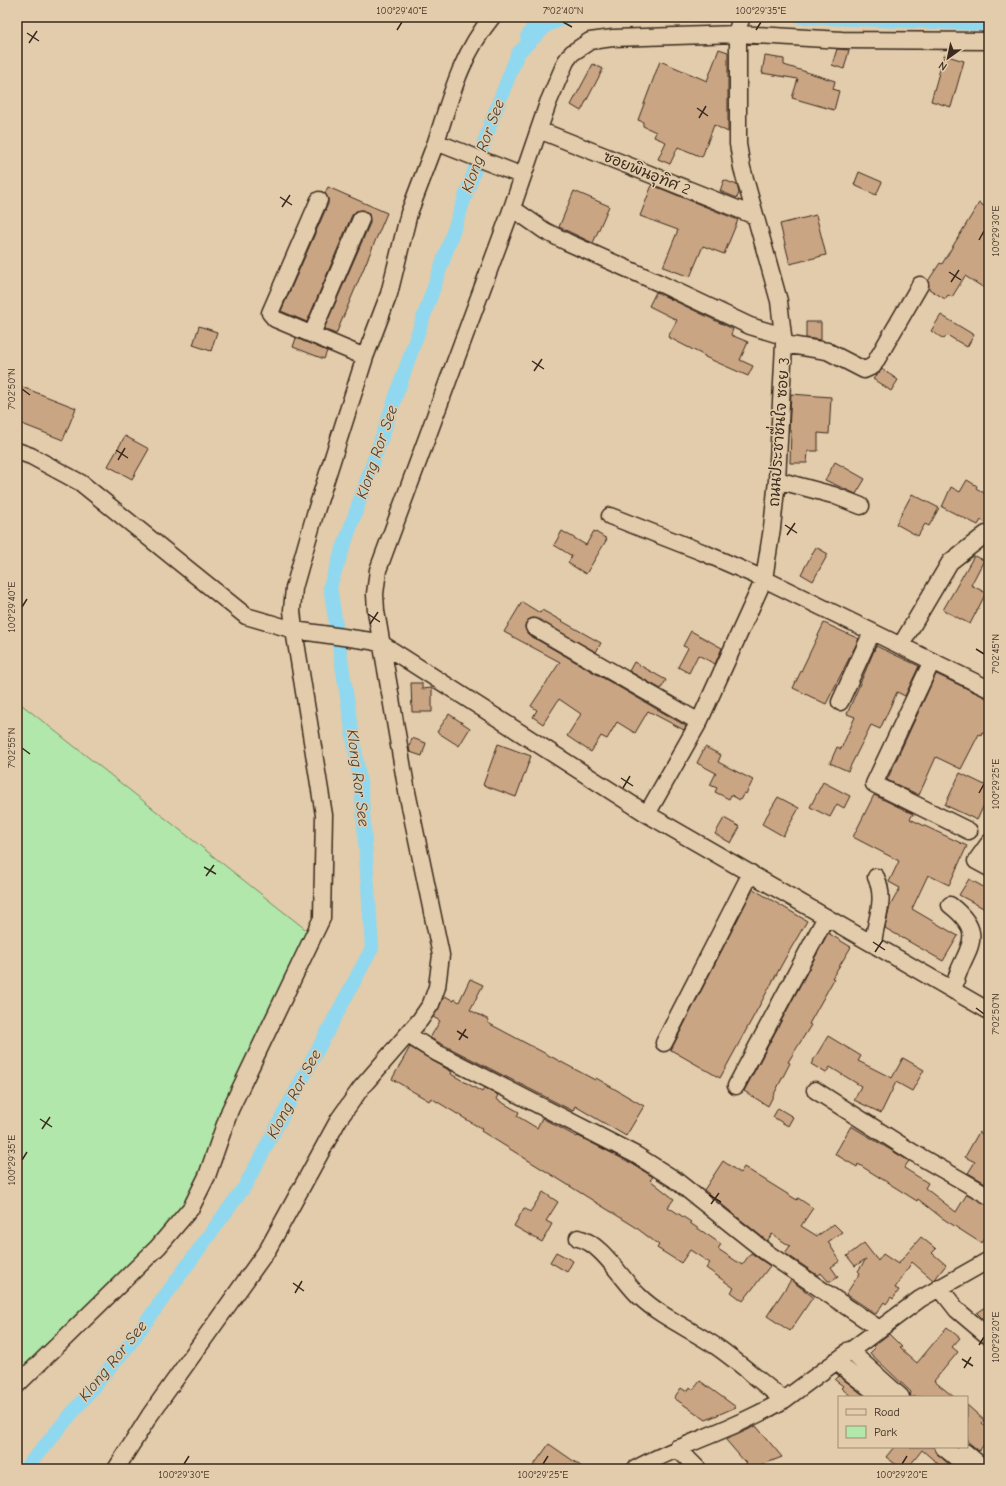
<svg xmlns="http://www.w3.org/2000/svg" width="1006" height="1486" font-family="'Comic Neue','Playpen Sans Thai',sans-serif">
<rect width="100%" height="100%" fill="#e2ccab"/>
<filter id="ink" filterUnits="userSpaceOnUse"><feTurbulence type="fractalNoise" baseFrequency=".025" numOctaves="2"/><feDisplacementMap in="SourceGraphic" scale="8" xChannelSelector="R" yChannelSelector="G"/><feConvolveMatrix kernelMatrix="1 2 1 2 8 2 1 2 1" color-interpolation-filters="sRGB"/></filter>
<g filter="url(#ink)">
<!-- green -->
<path fill="#b1e7aa" stroke="#768864" d="M17,701L314,936L175,1229L17,1392Z"/>
<g fill="none" stroke-linecap="round" stroke-linejoin="round">
<!-- canal -->
<path stroke="#8fd8f0" stroke-width="14" d="M800,17L989,24
M527,37L539,17
M25,1469L130,1344L245,1186L372,948L362,796L330,586L493,117L518,53L547,25L567,17"/>
</g>
<!-- building -->
<path fill="#caa584" stroke="#3b2a1e" d="M719,49L728,52V132L714,125L702,157L678,147L670,164L658,159L666,142L654,137L656,132L643,126V122L638,120L660,61L707,81Z
M837,49L849,50L844,69L832,65Z
M944,55L964,61L951,107L931,101Z
M765,56L784,59V65L835,81L833,89L839,91L834,110L792,98L798,79L762,73Z
M593,64L603,69L581,111L571,105Z
M859,172L882,182L876,195L854,185Z
M724,180L737,185L739,193L737,198L720,191Z
M652,185L738,220L724,254L703,246L690,277L663,267L678,230L640,216Z
M328,187L387,213L336,334L324,329L370,223L369,214L364,210L356,211L352,215L307,322L281,311L328,204V199L325,193Z
M574,191L609,206L593,243L559,227Z
M979,203L989,209V291L965,276L952,297L948,295L945,299L929,289L928,281L940,263L942,264Z
M816,215L826,255L790,264L780,224Z
M656,292L733,329L731,335L748,342L740,360L753,366L748,376L705,357V356L668,337L677,320L649,306Z
M941,315L974,335L967,347L947,335L944,339L931,331Z
M806,322H821V340L806,338Z
M199,326L217,332L211,351L193,345Z
M296,338L327,351L324,359L293,347Z
M882,369L898,380L891,391L873,379Z
M17,385L76,408L63,440L17,422Z
M791,394L831,397L829,434L818,433V451H808L807,463H790L791,431H789Z
M125,436L149,449L132,479L108,466Z
M835,462L865,479L856,494L825,480Z
M967,480L977,486L976,488L989,496V525L981,520L978,525L942,507L951,487L960,492Z
M912,494L939,508L929,526L925,524L918,536L896,524Z
M562,531L586,545L594,531L607,539L586,574L568,563L572,556L554,545Z
M816,547L828,554L813,581L801,574Z
M974,556L984,560L971,585L986,593L970,624L943,610Z
M522,602L540,613L542,610L601,643L596,652L534,618L530,619L526,623L525,627L529,635L686,726L684,730L648,711L635,733L617,722L607,739L601,736L591,752L567,736L581,714L559,699L543,724L533,717L537,710L531,706L560,662L504,632Z
M824,623L859,639L826,704L793,688Z
M691,631L722,648L715,664L698,655L689,673L678,667L688,648L683,646Z
M876,646L919,666L905,696L897,692L880,729L871,725L848,771L830,763L837,747L841,749L855,717L847,714Z
M634,662L666,680L661,689L629,671Z
M936,674L989,699V736L982,732L981,735L979,734L961,769L936,757L919,795L887,780Z
M411,683H422V689L432,688V712H412Z
M449,714L470,728L459,746L437,732Z
M412,738L426,743L422,756L410,752L409,747Z
M498,744L531,756L516,797L483,785Z
M705,747L721,755L718,762L753,780L746,794L744,793L740,800L731,795L729,799L715,792L717,788L710,785L716,773L697,763Z
M960,773L989,787V794L977,820L945,805Z
M823,782L850,796L844,808L837,804L830,817L810,807Z
M874,795L911,813L913,814L910,819L967,846L949,885L928,875L912,909L958,936L943,961L885,928L890,906L900,888L889,882L899,861L853,837Z
M778,797L799,808L783,836L762,824Z
M724,818L740,827L731,843L715,834Z
M969,879L989,890V911L959,895Z
M753,889L807,921L787,955L720,1078L671,1050Z
M828,933L851,947L832,978L834,979L809,1024L811,1025L788,1062L790,1063L768,1106L744,1091Z
M470,979L483,985L470,1010L489,1020L488,1023L595,1080L596,1078L644,1106L626,1136L575,1106L573,1111L430,1038L440,1021L433,1017L445,996L454,1001L455,999L459,1002Z
M828,1036L861,1056L858,1061L892,1078L903,1058L924,1070L912,1091L896,1082L881,1113L854,1100L861,1086L830,1067L826,1073L811,1064Z
M410,1047L452,1072L451,1074L482,1092L484,1088L498,1095L496,1099L519,1112L517,1116L537,1128L542,1118L577,1137L578,1136L631,1163L653,1177L650,1180L674,1199L668,1207L691,1222L690,1223L721,1244L718,1249L742,1265L751,1253L770,1266L743,1301L731,1292L734,1288L706,1268L710,1263L690,1250L681,1263L657,1248L659,1245L634,1226L481,1131L482,1129L431,1098L429,1101L392,1079Z
M778,1108L793,1117L788,1126L773,1117Z
M851,1126L909,1161L904,1168L928,1183L925,1188L956,1212L967,1194L989,1205V1231L981,1243L942,1218L918,1199L917,1201L858,1164L857,1167L835,1154Z
M979,1132L989,1138V1185L968,1173L975,1162L965,1157Z
M723,1161L740,1173L744,1167L797,1200L798,1198L813,1208L801,1226L817,1236L834,1224L842,1232L828,1242L840,1261L831,1267L838,1277L832,1281H828L821,1273L817,1275L785,1253L790,1246L772,1234L767,1241L704,1190Z
M543,1192L558,1202L546,1221L552,1224L542,1242L514,1226L524,1208L530,1212Z
M921,1237L936,1249L932,1253L946,1265L935,1279L933,1280L912,1262L895,1288L899,1290L893,1299L891,1297L886,1304L884,1302L876,1314L846,1294L860,1273L858,1271L866,1259L855,1266L847,1256L864,1243L878,1261L883,1254L898,1264Z
M556,1252L573,1261L567,1272L550,1262Z
M791,1280L813,1297L790,1331L767,1316Z
M989,1305V1325L977,1313Z
M947,1327L960,1338L952,1347L958,1352L934,1381L954,1397H910L911,1392L870,1353L875,1348L873,1346L889,1334L902,1347L900,1348L917,1363Z
M839,1376L866,1397H852L841,1388L843,1386L835,1380Z
M700,1381L736,1407L706,1420L674,1398L681,1388L687,1392L690,1387L693,1390Z
M967,1405L984,1420L982,1423L989,1429V1438L979,1451L967,1441Z
M756,1426L782,1457L751,1469L726,1440Z
M549,1444L585,1469H531Z
M894,1447H934L937,1454L955,1469H944L922,1450L907,1469H902L886,1457Z"/>
<g fill="none" stroke-linecap="round" stroke-linejoin="round">
<defs>
<path id="minor" d="M539,130L755,216
M436,142C451,96 461,55 492,17
M319,200L270,313L275,319L365,357
M512,208L545,231L567,242L659,283L750,326L783,336
M312,334L361,219
M784,344L827,351L864,370L873,366L920,285
M17,451L31,456L81,483L246,616L294,630L371,641L382,644L647,814L989,1011
M777,480L833,495L861,506
M610,516L702,552L764,579L989,689
M534,627L699,722
M901,645L950,562L986,534
M932,661L874,784L969,831
M840,702L872,632
M647,814L699,722L764,579L772,528L777,480L784,344L779,301L742,168L738,144V27L742,17
M989,843L976,861L989,868
M950,905C994,939 957,953 954,991
M873,944C875,920 887,901 876,877
M408,1035L437,1053L636,1155L674,1179L766,1252L878,1328
M664,1043L751,873
M736,1086L826,917
M815,1090L912,1152L989,1196
M578,1238C602,1243 621,1279 639,1296C662,1318 691,1329 717,1347C740,1363 762,1383 784,1400
M939,1287L957,1310L989,1337
M849,1350L901,1397
M835,1361L881,1397
M17,1385L158,1247L191,1208L207,1176L230,1110L322,918L324,815L294,630L292,610L294,588L315,514L365,357L389,294L409,213L436,142L523,176
M943,1447L970,1469
M677,1448L698,1469
M965,1452L985,1469
M116,1469L150,1415L268,1249L339,1119L361,1088L420,1020L431,1004L437,987L441,955L407,792L376,611L375,594L378,570L512,208L548,103L566,61L572,53L590,41L613,38L738,34L842,40L989,41
M635,1469C683,1443 737,1428 784,1400L920,1299L989,1260"/>
</defs>
<!-- minor casing -->
<use href="#minor" stroke="#3b2a1e" stroke-width="19"/>
<!-- minor -->
<use href="#minor" stroke="#e2ccab" stroke-width="16"/>
</g>
</g>
<!-- ticks -->
<path fill="none" stroke="#3b2a1e" stroke-width="1.5" d="M563,22L572,27M397,30L402,22M756,30L761,22M27,33L39,41M29,43L37,31M697,108L708,116M699,118L706,106M280,197L292,205M282,207L290,195M979,240L984,231M949,272L961,280M951,282L959,270M532,361L544,369M534,371L542,359M22,389L30,395M116,450L128,458M118,460L125,448M785,525L797,533M787,535L795,523M22,607L27,599M368,614L380,622M370,624L378,612M976,649L984,654M22,748L30,754M621,778L633,786M623,788L630,776M979,793L984,784M204,867L216,874M206,876L214,865M873,942L885,950M875,952L883,940M976,1008L984,1014M457,1031L468,1038M459,1040L466,1029M40,1119L52,1127M42,1129L50,1117M22,1160L27,1152M709,1195L721,1202M711,1204L719,1193M293,1283L304,1291M295,1293L302,1281M979,1345L984,1337M962,1359L973,1366M964,1368L971,1357M184,1464L189,1456M543,1464L548,1456M902,1464L907,1456"/>
<g text-anchor="middle" dominant-baseline="central" stroke-width="3" stroke-linejoin="round" paint-order="stroke">
<!-- street labels -->
<g font-size="15" fill="#3b2a1e" stroke="#e2ccab">
<text transform="translate(647 173) rotate(22)">ซอยพินอุทิศ 2</text>
<text transform="translate(779 432) rotate(-86)">ถนนประชาชื่นใจ ซอย 3</text>
</g>
<!-- water labels -->
<g font-size="16" font-style="italic" fill="#433b33" stroke="#e2ccab">
<text transform="translate(483 146) rotate(-70)">Klong Ror See</text>
<text transform="translate(377 452) rotate(-71)">Klong Ror See</text>
<text transform="translate(358 778) rotate(83)">Klong Ror See</text>
<text transform="translate(294 1094) rotate(-62)">Klong Ror See</text>
<text transform="translate(113 1361) rotate(-51)">Klong Ror See</text>
</g>
</g>
<!-- margin -->
<rect width="1006" height="1486" fill="none" stroke="#e2ccab" stroke-width="44"/>
<!-- legend -->
<rect x="838" y="1396" width="130" height="52" fill="#e2ccab" stroke="#9f8b73"/>
<rect x="846" y="1409" width="20" height="6" fill="#e2ccab" stroke="#9f8b73"/>
<text x="874" y="1416" font-size="12" fill="#3b2a1e">Road</text>
<rect x="846" y="1426" width="20" height="12" fill="#b1e7aa" stroke="#9f8b73"/>
<text x="874" y="1436" font-size="12" fill="#3b2a1e">Park</text>
<!-- north arrow -->
<g transform="translate(948 58) rotate(213)" stroke="#e2ccab" stroke-width="3" paint-order="stroke">
<path d="M0-3L7 15L0 10L-7 15Z" fill="#3b2a1e"/>
<text y="-6" font-size="11" font-weight="bold" text-anchor="middle" fill="#3b2a1e">N</text>
</g>
<rect x="22" y="22" width="962" height="1442" fill="none" stroke="#3b2a1e" stroke-width="1.5"/>
<g font-size="10" text-anchor="middle" fill="#3b2a1e">
<text x="402" y="14">100°29'40"E</text>
<text x="563" y="14">7°02'40"N</text>
<text x="761" y="14">100°29'35"E</text>
<text transform="translate(995 231) rotate(-90)" y="4">100°29'30"E</text>
<text transform="translate(11 389) rotate(-90)" y="4">7°02'50"N</text>
<text transform="translate(11 607) rotate(-90)" y="4">100°29'40"E</text>
<text transform="translate(995 654) rotate(-90)" y="4">7°02'45"N</text>
<text transform="translate(11 748) rotate(-90)" y="4">7°02'55"N</text>
<text transform="translate(995 784) rotate(-90)" y="4">100°29'25"E</text>
<text transform="translate(995 1014) rotate(-90)" y="4">7°02'50"N</text>
<text transform="translate(11 1160) rotate(-90)" y="4">100°29'35"E</text>
<text transform="translate(995 1337) rotate(-90)" y="4">100°29'20"E</text>
<text x="184" y="1478">100°29'30"E</text>
<text x="543" y="1478">100°29'25"E</text>
<text x="902" y="1478">100°29'20"E</text>
</g>
</svg>
